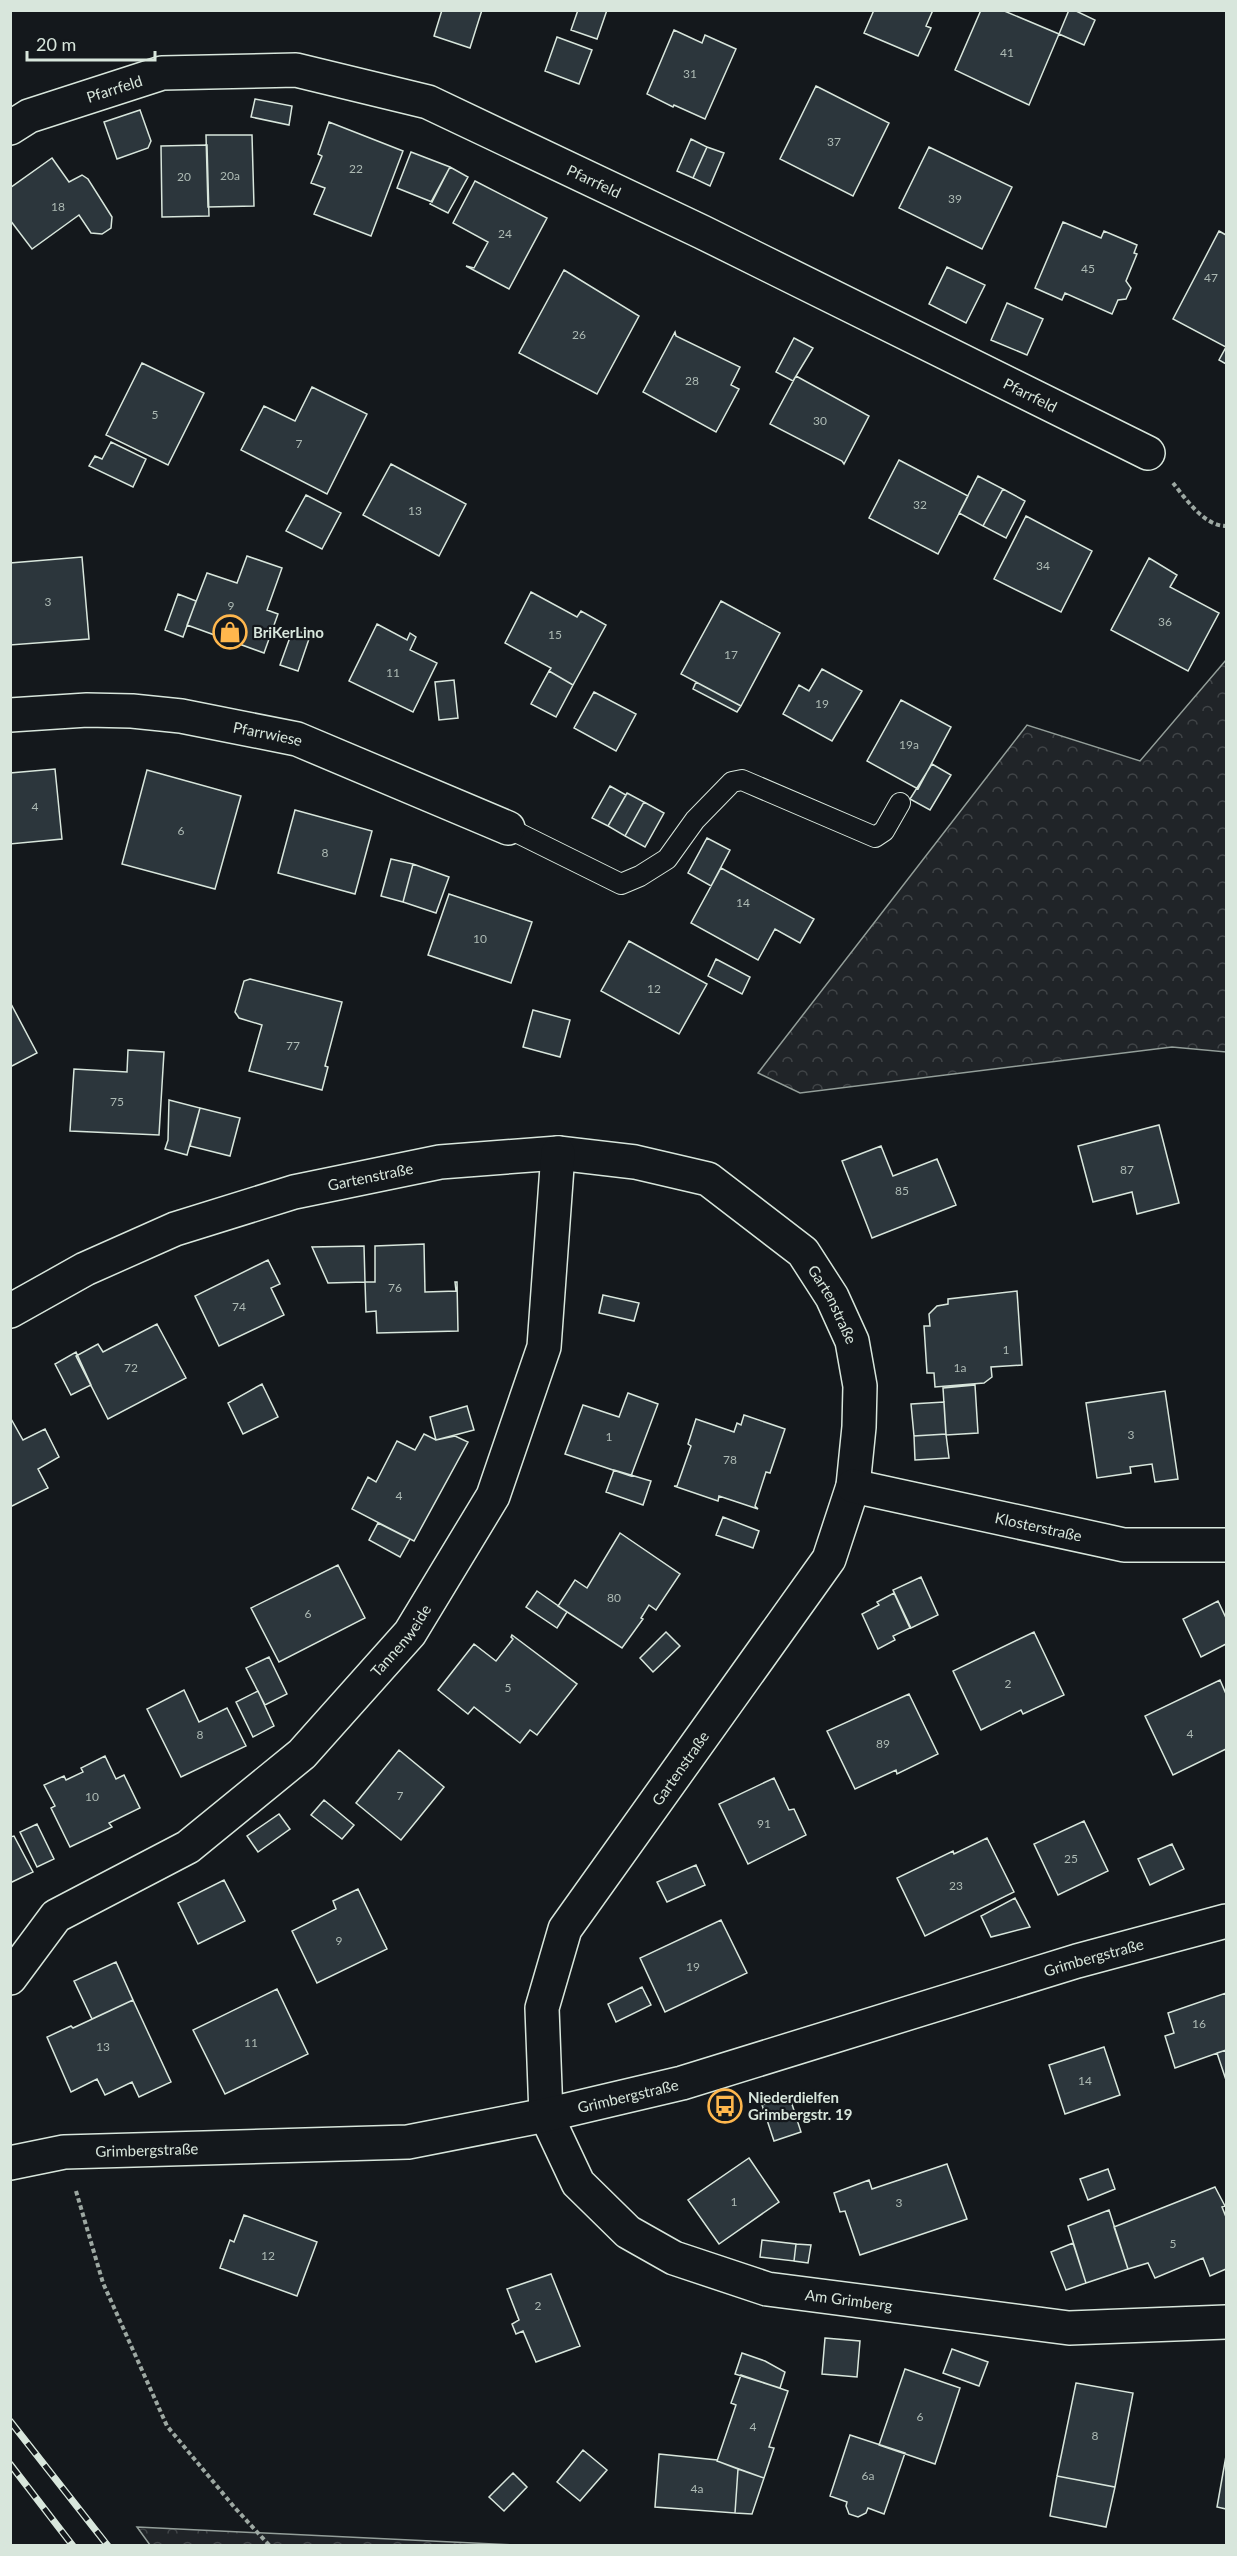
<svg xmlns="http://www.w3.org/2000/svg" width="1237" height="2556" font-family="Lato,sans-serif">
<defs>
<pattern id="forest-crowns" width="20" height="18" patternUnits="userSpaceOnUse" patternTransform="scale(1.5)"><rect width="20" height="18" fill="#202428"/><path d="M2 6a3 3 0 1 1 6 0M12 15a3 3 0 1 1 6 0" fill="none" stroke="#404447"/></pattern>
</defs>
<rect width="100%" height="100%" fill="#14181c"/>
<!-- forest -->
<path fill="url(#forest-crowns)" stroke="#939e99" stroke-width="1.5" d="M1226,660V1052L1172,1047L800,1093L758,1073L1027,725L1140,761Z
M137,2527L515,2545H150Z"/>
<!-- building -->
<path fill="#2c363c" stroke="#d8e6dc" stroke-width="1.5" d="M442,10H482L470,48L434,36Z
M578,10H607L597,39L571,30Z
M874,10H933L926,26L931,28L918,56L864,33Z
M981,10H1002L1059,34L1029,105L955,70Z
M1069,10H1074L1095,20L1084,45L1059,34Z
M674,30L702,43L705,35L736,49L705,119L674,105L673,107L647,94Z
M557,37L592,50L579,84L545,71Z
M816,86L889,123L853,196L780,159Z
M255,99L292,106L289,125L251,117Z
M140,110L151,141L148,148L117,159L104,122Z
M329,122L403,151L371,236L314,214L325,188L311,183L322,156L318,154Z
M206,135H252L254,206L208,207Z
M691,139L707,147L693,178L677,171Z
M207,145L209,216L162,217L161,146Z
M707,147L724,153L710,186L693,178Z
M929,147L1012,187L982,249L899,208Z
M411,152L450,167L432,202L397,188Z
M52,158L69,182L82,175L88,179L112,217L111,228L102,234L91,233L79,215L32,249L10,220V188Z
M450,167L468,177L448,213L430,204Z
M475,181L547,218L509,289L466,266L474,268L488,242L453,223Z
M1063,222L1101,238L1104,231L1137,245L1134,253L1137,254L1126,281L1131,288L1126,299L1118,300L1112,314L1065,293L1062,300L1035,288Z
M1219,231L1226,235V364L1219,360L1226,347L1173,319Z
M947,267L985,285L966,323L929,304Z
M564,270L639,316L597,394L519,353Z
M1007,303L1043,319L1027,355L991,340Z
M675,332L676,336L740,367L731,385L739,389L716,432L643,392Z
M794,338L813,348L793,381L776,372Z
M142,363L204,393L168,465L106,435Z
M796,376L869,416L844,464L842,461L770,424Z
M312,387L367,414L327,494L241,450L264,406L295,421Z
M111,442L146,459L133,487L89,466L95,456L102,459Z
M899,460L968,496L938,554L869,518Z
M391,464L466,504L439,556L363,515Z
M978,476L1003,489L983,526L959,513Z
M1003,489L1025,501L1006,538L983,526Z
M306,495L341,513L322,549L286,531Z
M1026,516L1092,551L1061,612L994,579Z
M247,556L282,568L267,610L278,614L264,653L187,625L207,573L237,583Z
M82,557L89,639L10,645V563Z
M1149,558L1177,575L1170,587L1219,613L1188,671L1111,630Z
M531,592L577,617L581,611L606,625L573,685L549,671L551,668L505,643Z
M178,594L196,601L183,637L165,630Z
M721,601L780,633L741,706L681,674Z
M377,624L407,640L410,633L416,637L410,650L437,663L413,712L349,681Z
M293,629L310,636L298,671L280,665Z
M822,669L862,691L832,741L783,714L799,685L809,691Z
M549,671L573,685L556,717L531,704Z
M454,680L458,718L439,720L435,682Z
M696,682L741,706L737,712L693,689Z
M594,692L636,714L616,751L574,728Z
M901,700L951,727L918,789L867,761Z
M932,764L951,775L930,810L910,799Z
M55,769L62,839L10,844V773Z
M147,770L241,796L215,889L122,864Z
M610,786L626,795L608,826L592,818Z
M627,793L644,802L625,836L608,826Z
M644,802L664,813L645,847L625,836Z
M295,810L372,831L355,894L278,873Z
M707,838L730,850L711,886L688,873Z
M391,859L413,864L403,902L381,896Z
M413,864L449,877L436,913L403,902Z
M721,868L814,919L800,943L775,929L758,960L691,923Z
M449,894L532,922L511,983L428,955Z
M629,941L707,984L679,1034L601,991Z
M716,959L750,977L742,994L708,976Z
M250,979L342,1002L325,1066L328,1067L322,1090L249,1071L262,1025L239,1018L235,1012L244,981Z
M10,1002L37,1053L10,1067Z
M533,1010L570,1020L560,1057L523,1047Z
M128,1050L164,1052L159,1135L70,1131L74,1069L127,1072Z
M169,1100L200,1108L187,1155L165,1149L168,1140Z
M200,1108L240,1118L230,1156L190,1146Z
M1159,1125L1179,1203L1137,1214L1132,1192L1093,1202L1078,1146Z
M881,1146L893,1176L937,1159L956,1205L872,1238L842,1161Z
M424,1244L425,1292L456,1291L455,1282H457L458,1331L377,1333L376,1311L366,1312L365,1282H375V1246Z
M364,1246L365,1282L328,1283L312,1247Z
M268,1260L280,1284L271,1288L284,1315L219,1346L195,1296Z
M1017,1291L1022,1365L991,1367L992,1377L984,1383L935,1387L934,1373H927L924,1326H930L929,1314L937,1306L948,1304V1299Z
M603,1295L639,1303L634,1321L599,1313Z
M157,1324L186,1378L108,1419L76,1356L98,1344L103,1352Z
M76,1352L91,1385L71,1395L55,1364Z
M262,1384L278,1417L243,1434L228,1403Z
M975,1385L978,1433L946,1435L943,1388Z
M1165,1391L1178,1479L1155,1482L1152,1464L1130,1467L1131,1473L1097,1478L1086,1403Z
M628,1393L658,1404L631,1476L565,1454L583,1405L619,1417Z
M944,1402L946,1434L914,1436L911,1404Z
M467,1406L474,1430L436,1440L430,1417Z
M744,1415L785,1429L770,1473L766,1472L755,1506L758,1509L719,1496L718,1501L674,1486H677L691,1446L688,1444L696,1419L734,1432L737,1423L741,1425Z
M10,1417L23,1440L45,1429L59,1457L38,1469L48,1488L10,1507Z
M424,1434L436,1440L455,1436L468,1442L414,1541L352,1509L368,1477L376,1482L397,1441L415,1450Z
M946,1434L949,1458L915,1460L914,1436Z
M614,1470L651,1481L643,1505L606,1492Z
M723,1517L759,1531L753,1548L716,1535Z
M378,1523L410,1539L400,1557L369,1540Z
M620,1533L680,1574L656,1610L649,1605L641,1618L643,1619L622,1648L558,1606L575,1580L587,1588Z
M338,1565L365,1618L279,1662L251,1608Z
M921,1577L938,1615L911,1628L893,1590Z
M537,1591L567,1612L557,1628L526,1607Z
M894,1593L910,1628L893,1636L895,1640L878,1649L862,1614L879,1605L877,1602Z
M1218,1601L1226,1618V1644L1201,1657L1183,1619Z
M666,1632L680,1646L653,1672L640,1658Z
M1034,1632L1064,1695L1023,1714L1021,1710L981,1730L953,1671Z
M512,1635L577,1684L537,1735L530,1730L520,1743L474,1707L468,1714L438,1690L474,1644L496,1661L513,1639L511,1637Z
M269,1657L287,1694L265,1705L246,1668Z
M1220,1680L1226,1694V1749L1173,1775L1145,1716Z
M184,1690L199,1722L227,1708L246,1746L181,1777L147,1709Z
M258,1691L274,1726L253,1737L236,1702Z
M909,1694L938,1754L897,1774L896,1770L855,1789L827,1731Z
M399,1750L444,1787L401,1840L356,1803Z
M105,1756L116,1779L124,1775L140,1808L109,1823L112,1827L70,1847L51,1808L55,1806L44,1785L64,1776L66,1780L83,1772L81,1768Z
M774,1778L789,1810L794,1809L806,1835L748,1864L719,1804Z
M324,1800L354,1825L342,1839L311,1815Z
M279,1814L290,1829L258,1852L247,1836Z
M1084,1821L1108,1871L1058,1895L1034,1844Z
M37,1824L54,1859L37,1867L20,1832Z
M14,1836L33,1872L10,1883V1837Z
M987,1838L1014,1892L925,1936L897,1878L953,1851L954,1854Z
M1172,1844L1184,1869L1150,1885L1138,1859Z
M696,1865L705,1885L667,1902L657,1882Z
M224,1880L245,1921L198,1944L178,1903Z
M358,1889L387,1949L317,1983L292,1931L336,1909L333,1901Z
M1015,1898L1030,1927L991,1937L981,1916Z
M721,1920L747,1973L665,2012L640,1958Z
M116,1962L133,2000L92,2019L74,1981Z
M642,1987L651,2005L616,2022L608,2004Z
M277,1989L308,2054L225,2094L193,2030Z
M1226,1993V2050L1175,2068L1165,2036L1174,2033L1168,2013Z
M133,2000L171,2082L139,2097L132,2082L105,2095L97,2079L71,2092L47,2037L71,2026L73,2028Z
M1104,2047L1120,2095L1065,2114L1049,2065Z
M1226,2050V2080L1217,2053Z
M789,2095L801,2132L774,2141L762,2105Z
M749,2158L779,2202L719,2244L688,2200Z
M947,2164L967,2219L860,2255L845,2211L840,2212L834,2193L869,2180L872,2189Z
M1108,2169L1115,2189L1088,2200L1080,2179Z
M1215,2187L1225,2206L1222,2207L1226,2217V2269L1210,2276L1203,2258L1155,2278L1148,2263L1128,2269L1114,2227Z
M1109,2210L1128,2269L1086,2283L1068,2226Z
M244,2215L317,2242L297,2296L220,2268L230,2240L234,2242Z
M762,2240L796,2244L794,2261L760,2257Z
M1073,2243L1086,2283L1066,2290L1051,2252Z
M796,2244L811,2245L808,2263L794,2261Z
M551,2274L580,2346L536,2362L523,2331L516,2334L512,2324L519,2320L507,2289Z
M825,2338L860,2341L857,2377L822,2374Z
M952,2349L988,2362L979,2386L943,2373Z
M742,2353L765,2361L785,2372L780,2388L735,2374Z
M905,2369L960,2388L935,2464L879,2445Z
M741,2375L788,2391L769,2447L774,2448L764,2478L717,2461L736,2405L731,2403Z
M1076,2383L1133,2393L1115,2487L1057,2476Z
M850,2435L905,2453L884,2514L868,2508L866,2513L858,2517L849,2514L846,2506L847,2502L830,2496Z
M583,2450L607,2470L580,2501L557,2482Z
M659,2454L717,2460V2461L738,2469L735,2513L655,2507Z
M1226,2456V2509L1217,2507Z
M738,2469L764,2478L752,2514L735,2513Z
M513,2473L527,2487L504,2511L489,2497Z
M1057,2476L1115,2487L1106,2527L1050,2516Z"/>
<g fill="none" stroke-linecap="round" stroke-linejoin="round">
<defs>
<path id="service" d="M508,828L621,884L640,876L667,859L695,820L732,782L742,780L875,837L884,831L900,803"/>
<g id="minor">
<path id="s1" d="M10,128L29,116L162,73L296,70L428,102L702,232L1148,453"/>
<path id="s2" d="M10,715L87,710L132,711L181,716L297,739L508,828"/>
<path id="s3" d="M10,1311L85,1269L175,1229L294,1192L440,1162L558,1153L635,1162L708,1179L803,1252L832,1297L852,1341L860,1386L859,1427L853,1486L829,1559L565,1929L542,2008L546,2115L578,2183L628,2232L674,2258L767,2289L1069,2328L1226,2322"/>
<path id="s4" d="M853,1486L1124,1545H1226"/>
<path id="s5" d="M10,1978L56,1916L188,1847L302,1754L410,1633L493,1496L544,1347L558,1153"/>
</g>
<g id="tertiary">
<path id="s6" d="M10,2163L64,2152L408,2142L546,2115L682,2083L1077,1961L1226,1921"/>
</g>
</defs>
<!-- service casing -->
<use href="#service" stroke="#d8e6dc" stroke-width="22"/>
<!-- minor casing -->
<use href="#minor" stroke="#d8e6dc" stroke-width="36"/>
<!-- tertiary casing -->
<use href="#tertiary" stroke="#d8e6dc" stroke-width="36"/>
<!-- path -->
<path stroke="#9da8a2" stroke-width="4" stroke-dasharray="4.5 3" stroke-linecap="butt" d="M1173,483C1186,499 1204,526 1226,526
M76,2191L103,2283L167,2426L235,2508L270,2546"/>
<!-- service -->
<use href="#service" stroke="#14181c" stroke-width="20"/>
<!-- minor -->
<use href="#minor" stroke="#14181c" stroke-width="33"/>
<!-- tertiary -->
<use href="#tertiary" stroke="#14181c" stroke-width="33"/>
<defs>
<path id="rail" d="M10,2421L108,2546
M10,2464L73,2546"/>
</defs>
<!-- rail casing -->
<use href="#rail" stroke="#d8e6dc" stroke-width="7"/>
<!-- rail -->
<use href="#rail" stroke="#14181c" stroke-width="4.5" stroke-dasharray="14" stroke-linecap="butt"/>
</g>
<!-- icons -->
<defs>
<symbol id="shop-ring" viewBox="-11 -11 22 22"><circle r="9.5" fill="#14181c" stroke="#ffb74d" stroke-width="1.5"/><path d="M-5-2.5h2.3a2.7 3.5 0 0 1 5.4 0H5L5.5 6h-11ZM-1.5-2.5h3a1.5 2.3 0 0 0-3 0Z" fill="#ffb74d"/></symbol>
<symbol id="bus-ring" viewBox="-11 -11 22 22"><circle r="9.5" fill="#14181c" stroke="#ffb74d" stroke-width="1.5"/><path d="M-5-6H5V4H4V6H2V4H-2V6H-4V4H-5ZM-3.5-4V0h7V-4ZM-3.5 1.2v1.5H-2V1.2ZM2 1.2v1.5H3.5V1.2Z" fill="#ffb74d"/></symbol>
</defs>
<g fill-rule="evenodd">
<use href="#shop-ring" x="211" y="613" width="38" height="38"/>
<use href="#bus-ring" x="706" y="2087" width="38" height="38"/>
</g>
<g text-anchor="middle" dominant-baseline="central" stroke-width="4.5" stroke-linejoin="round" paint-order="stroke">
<!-- number labels -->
<g font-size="12" fill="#adbab4">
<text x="1007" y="52">41</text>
<text x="690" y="73">31</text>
<text x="834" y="141">37</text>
<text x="356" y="168">22</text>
<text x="230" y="175">20a</text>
<text x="184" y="176">20</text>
<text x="955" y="198">39</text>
<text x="58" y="206">18</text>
<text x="505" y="233">24</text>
<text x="1088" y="268">45</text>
<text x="1211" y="277">47</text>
<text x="579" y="334">26</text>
<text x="692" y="380">28</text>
<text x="155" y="414">5</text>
<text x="820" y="420">30</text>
<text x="299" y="443">7</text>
<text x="920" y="504">32</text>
<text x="415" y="510">13</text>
<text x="1043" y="565">34</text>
<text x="48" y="601">3</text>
<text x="231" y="605">9</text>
<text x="1165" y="621">36</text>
<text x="555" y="634">15</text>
<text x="731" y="654">17</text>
<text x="393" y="672">11</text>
<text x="822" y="703">19</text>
<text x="909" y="744">19a</text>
<text x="35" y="806">4</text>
<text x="181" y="830">6</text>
<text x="325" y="852">8</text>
<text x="743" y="902">14</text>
<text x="480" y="938">10</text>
<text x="654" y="988">12</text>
<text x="293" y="1045">77</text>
<text x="117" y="1101">75</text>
<text x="1127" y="1169">87</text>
<text x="902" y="1190">85</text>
<text x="395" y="1287">76</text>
<text x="239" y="1306">74</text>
<text x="1006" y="1349">1</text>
<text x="131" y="1367">72</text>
<text x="960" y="1367">1a</text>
<text x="1131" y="1434">3</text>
<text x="609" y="1436">1</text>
<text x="730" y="1459">78</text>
<text x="399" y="1495">4</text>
<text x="614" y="1597">80</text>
<text x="308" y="1613">6</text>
<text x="1008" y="1683">2</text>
<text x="508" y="1687">5</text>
<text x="1190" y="1733">4</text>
<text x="200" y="1734">8</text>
<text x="883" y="1743">89</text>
<text x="400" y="1795">7</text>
<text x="92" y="1796">10</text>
<text x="764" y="1823">91</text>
<text x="1071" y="1858">25</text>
<text x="956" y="1885">23</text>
<text x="339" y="1940">9</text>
<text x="693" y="1966">19</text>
<text x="1199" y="2023">16</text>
<text x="251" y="2042">11</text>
<text x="103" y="2046">13</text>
<text x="1085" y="2080">14</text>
<text x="734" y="2201">1</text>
<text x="899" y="2202">3</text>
<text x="1173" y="2243">5</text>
<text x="268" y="2255">12</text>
<text x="538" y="2305">2</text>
<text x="920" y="2416">6</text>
<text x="753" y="2426">4</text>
<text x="1095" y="2435">8</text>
<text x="868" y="2475">6a</text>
<text x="697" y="2488">4a</text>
</g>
<!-- street labels -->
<g font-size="15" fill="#d8e6dc" stroke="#14181c">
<text stroke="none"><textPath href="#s1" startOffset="112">Pfarrfeld</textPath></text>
<text stroke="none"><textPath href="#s1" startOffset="616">Pfarrfeld</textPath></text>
<text stroke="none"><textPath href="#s1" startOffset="1102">Pfarrfeld</textPath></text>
<text stroke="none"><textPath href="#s2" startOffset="260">Pfarrwiese</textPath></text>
<text stroke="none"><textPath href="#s3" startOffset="387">Gartenstraße</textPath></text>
<text stroke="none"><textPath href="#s3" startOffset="909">Gartenstraße</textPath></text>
<text stroke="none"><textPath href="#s4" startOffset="190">Klosterstraße</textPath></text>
<text stroke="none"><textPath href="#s5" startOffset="524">Tannenweide</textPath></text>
<text transform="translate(680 1768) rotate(-55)">Gartenstraße</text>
<text stroke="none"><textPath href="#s6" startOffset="1110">Grimbergstraße</textPath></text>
<text stroke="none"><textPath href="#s6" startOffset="624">Grimbergstraße</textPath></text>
<text stroke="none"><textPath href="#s6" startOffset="138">Grimbergstraße</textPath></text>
<text stroke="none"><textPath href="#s3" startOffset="2196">Am Grimberg</textPath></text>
</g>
<!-- poi labels -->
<g font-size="15" font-weight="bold" fill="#d8e6dc" stroke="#14181c" text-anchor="start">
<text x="253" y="632">BriKerLino</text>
<text x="748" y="2097">Niederdielfen<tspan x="748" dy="17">Grimbergstr. 19</tspan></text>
</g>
</g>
<!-- border -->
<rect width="1237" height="2556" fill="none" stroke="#d8e6dc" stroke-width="24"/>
<!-- scale -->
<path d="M27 51v9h128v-9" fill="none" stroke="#d8e6dc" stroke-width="3"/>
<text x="36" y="51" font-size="18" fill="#d8e6dc" stroke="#14181c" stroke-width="4.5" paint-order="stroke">20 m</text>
</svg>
